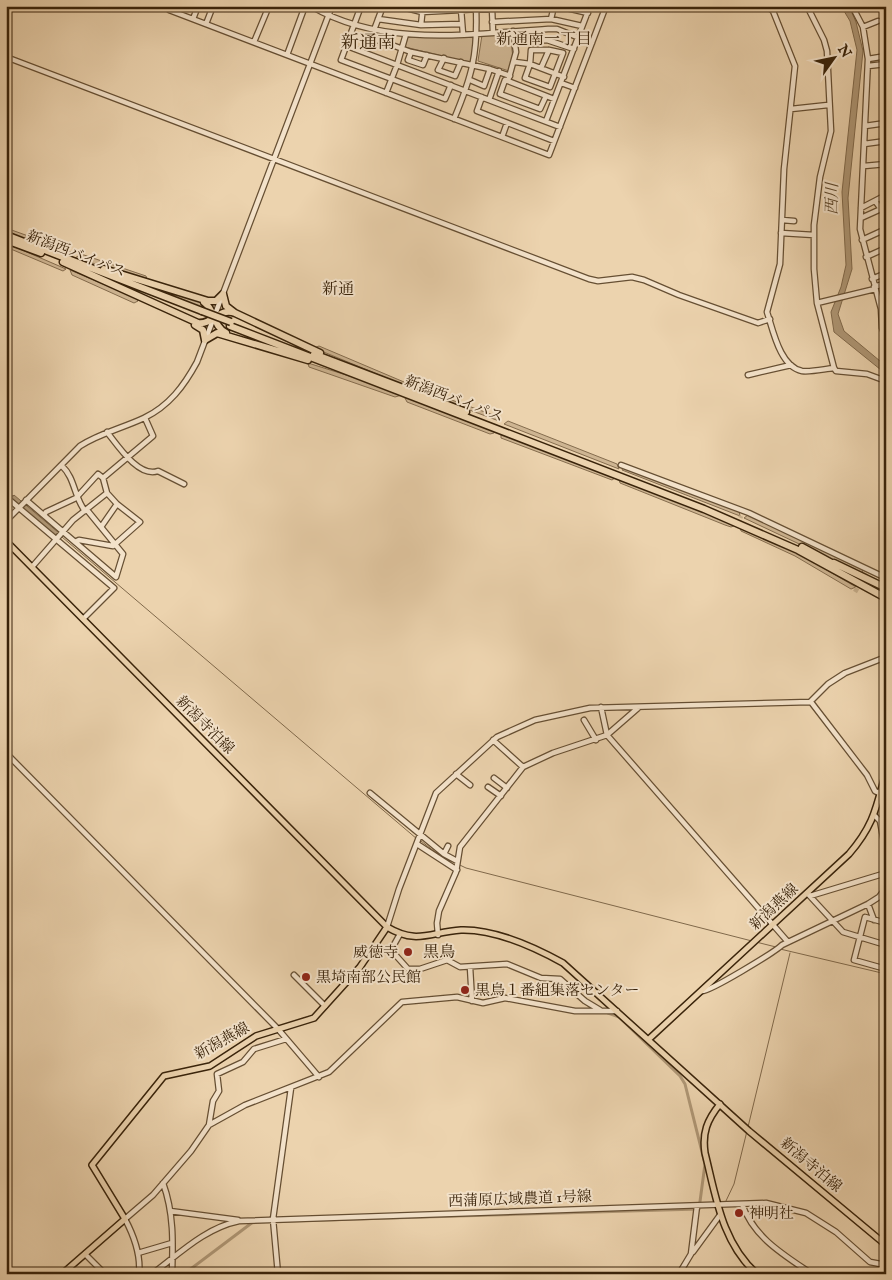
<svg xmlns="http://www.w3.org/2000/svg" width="892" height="1280" font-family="'IM FELL English','Noto Serif JP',serif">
<rect width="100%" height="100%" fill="#ecd3ae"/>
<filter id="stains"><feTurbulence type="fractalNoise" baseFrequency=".004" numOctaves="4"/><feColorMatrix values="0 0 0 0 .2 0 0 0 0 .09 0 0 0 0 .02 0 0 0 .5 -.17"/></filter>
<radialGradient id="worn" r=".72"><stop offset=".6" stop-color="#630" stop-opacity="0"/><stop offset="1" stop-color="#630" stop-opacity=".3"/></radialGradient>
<!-- green -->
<path fill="#ceb592" stroke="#846c4e" d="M510,33L513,58L509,71L478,61L482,35Z
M468,36L476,39L471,63L405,47L408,37Z
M6,228L70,251L72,256L6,232Z
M6,243L66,269L63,271L6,247Z
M81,254L146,276L147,279L75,258Z
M70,270L136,298L138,301L134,303L72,275Z
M125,278C149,285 195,292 210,311Z
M319,346L404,382L406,386L314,348Z
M308,363L362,380L402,395L395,397L309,367Z
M410,385L496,416L499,421L408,387Z
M404,396L495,431L494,433L490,434L407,402Z
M508,421L612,462L617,464L619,469L504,424Z
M501,433L615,478L612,480L501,438Z
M623,468L739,511L740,516L622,470Z
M619,479L736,525L731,527L725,525L620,483Z
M748,515L862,568L863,574L744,518Z
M740,527L794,551L856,587L851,589L795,556L741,531Z"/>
<!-- water -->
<path fill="#af9776" stroke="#80694b" d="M841,6H849L856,22L863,51L848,198L852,269L838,314L844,331L886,366V374L834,332L831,312L841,287L846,265L842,192L857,50L850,21Z
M14,495L59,533L54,535L11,498Z"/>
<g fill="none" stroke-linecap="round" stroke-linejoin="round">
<!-- stream -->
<path stroke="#80694b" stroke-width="1" d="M6,489L13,496
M62,537L417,839
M421,841L439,855L466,868L752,941
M756,942L776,947
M780,949L886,974
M748,1127L790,953
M725,1203L734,1184L747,1131
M675,1274L684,1261"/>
<!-- canal -->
<path stroke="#af9776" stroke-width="3" d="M576,996L592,1008
M6,1273L7,1274
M184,1274L253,1222L699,1209L705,1164L685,1084L680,1076L619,1017L608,1013"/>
<!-- minor-tunnel -->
<path stroke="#c8b08d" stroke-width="4.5" stroke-dasharray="4.5 2" stroke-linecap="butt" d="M738,524L741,516
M855,592L866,573"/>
<defs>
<path id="minor" d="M169,6V10L549,155L606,6
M311,6C382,48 470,34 548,29H557L592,43
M361,6L341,60L445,99L451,85
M398,6L422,12L539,6
M558,6L588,13
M766,6L773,11L795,66L784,169L780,264L767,312C773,330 780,367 802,371C812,372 824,369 834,368L836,371L867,374L886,381
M807,6L824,40L827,51L831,131L820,177L814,225V269L817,303L834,368
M852,6L863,27L868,59L860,229L881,309L882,328L886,338
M492,8L493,33
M461,9L463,34
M193,19L198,6
M378,19L421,25L462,24
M551,19L554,6
M492,22L551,19L582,26
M206,24L213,6
M421,25L423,6
M863,27L878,21
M374,30L383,6
M513,31L516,52L508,81L554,99
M351,35L381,41L411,52L490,69L510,76
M884,40L886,39
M254,42L269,6
M515,42L547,40L574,49
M347,46L560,127
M531,50H549L563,53L550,87L525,78L530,64Z
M411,52L408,60L423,65L427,55
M287,55L305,6
M6,57L589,279L598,281L632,277L644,280L679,295L758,323L770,319
M444,58L438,70L455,76L461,62
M868,59L886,56
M515,62L530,64L564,77
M868,66L886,64
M541,68L549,50
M886,79V82
M470,80L484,86L490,69
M508,81L505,80L500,94L540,109L546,96
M561,83L575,88
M386,93L397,65L406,34
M482,97L477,111L554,141
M489,100L499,71
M791,109L828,105
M454,119C472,76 478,54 476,7
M546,121L590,6
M865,126L886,123
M502,137L507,123
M864,144L886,141
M864,166L886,164
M861,208L886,195
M861,218L881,209L875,201
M884,219L886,222
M782,220L794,221
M781,233L814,235
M862,240L886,229
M866,257L886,248
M872,279L886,273
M874,287L886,283
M817,303L875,289
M748,375L791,365
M107,432C118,446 139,478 158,471L184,484
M621,465L749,513L886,578
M62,466C75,478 74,497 85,511
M6,497L114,588L83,619
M26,500L75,542L79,540L113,546L140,522L117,504L107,493L103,478L153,436L145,418
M44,515L46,512L76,498L98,474L103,478
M6,521L80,446C100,433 123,428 144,418C169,406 184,386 197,362L332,6
M101,527L117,504
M75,542L116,577L123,554L87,510
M32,567L73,520L107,493
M811,702L867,775L875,791L881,794
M601,707L607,735L788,942
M584,720L596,740
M493,740L523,767
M6,753L278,1029L319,1077
M456,774L470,785
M494,778L507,788
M488,787L501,796
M370,793L444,854
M875,816L880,821L886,853
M417,844L457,870
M448,846L444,854L457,861
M807,893L843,932L886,945
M810,896L886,873
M868,904L874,920
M886,923L865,917L854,960L886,969
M387,927L399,889L436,793L497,737L535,720L590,708L810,702L828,684L845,673L886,657
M400,934L391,950L408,969H420L447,960L460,967L507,964L541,978L560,979L585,1001L600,1010
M438,935L437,923L439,911L456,872L460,847L523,767L553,753L607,735L638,708
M470,967L472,1001
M294,975L325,1006
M702,991C709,992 775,952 782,945L868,904L879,897L886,888
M209,1125L245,1105L329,1072L402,1002L457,997L483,1003L505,998L575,1011H617
M163,1183C174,1213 173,1243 172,1274
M742,1204C754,1238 784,1255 812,1274
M170,1211L238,1220
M693,1252L720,1215
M138,1253L172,1243
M85,1254L105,1274
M139,1274C141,1255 134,1236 125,1219L153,1195L191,1151L209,1125L213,1101L219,1091L217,1074L243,1062L254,1049L286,1039
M152,1274C179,1254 205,1228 239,1221L766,1203L806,1213L836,1232L870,1262L886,1265
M278,1274L273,1219L291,1088
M679,1274L691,1254L697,1206"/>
<path id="major" d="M6,541L387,927C417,945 430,932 461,930C495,929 534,947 563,963L749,1131L886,1245
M649,1039L849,854C874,825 876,808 886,772
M720,1104C707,1120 702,1133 705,1153C716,1197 722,1243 757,1274
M62,1274L125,1219L92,1165L164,1076L210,1066L256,1036L314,1018L360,967L387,927"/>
<path id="highway" d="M6,235L202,311
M6,240L41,253
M63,262L198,323C213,325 219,307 235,313
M104,269L208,301H216L223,294
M223,294L226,306L235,313L320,353
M204,302C215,310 213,326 226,333
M195,325L203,330L205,340
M230,326L704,509L798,550L886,598
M205,340L217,333L308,360
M314,354L466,412
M802,547L837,566
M834,563L886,588"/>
</defs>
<!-- minor casing -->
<use href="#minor" stroke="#664f33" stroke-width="7"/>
<!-- major casing -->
<use href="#major" stroke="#39230a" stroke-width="8"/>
<!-- highway casing -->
<use href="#highway" stroke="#39230a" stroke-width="9"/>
<!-- minor -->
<use href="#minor" stroke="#f3e2ca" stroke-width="4.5"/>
<!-- major -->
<use href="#major" stroke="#ecd3ae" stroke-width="5"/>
<!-- highway -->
<use href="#highway" stroke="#ecd3ae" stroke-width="6"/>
<defs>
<path id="highway-bridge" d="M202,311L231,322"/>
</defs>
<!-- highway-bridge casing -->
<use href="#highway-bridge" stroke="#39230a" stroke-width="9" stroke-linecap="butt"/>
<!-- highway-bridge -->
<use href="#highway-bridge" stroke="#ecd3ae" stroke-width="6"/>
</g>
<!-- markers -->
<g fill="#8f2418" stroke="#f3e2ca" stroke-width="2">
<circle cx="408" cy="952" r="5"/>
<circle cx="306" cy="977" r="5"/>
<circle cx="465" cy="990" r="5"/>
<circle cx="739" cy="1213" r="5"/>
</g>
<g text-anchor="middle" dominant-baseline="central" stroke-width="4" stroke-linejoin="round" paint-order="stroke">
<!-- street labels -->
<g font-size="15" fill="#39230a" stroke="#f3e2ca">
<text transform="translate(76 254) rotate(21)">新潟西バイパス</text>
<text transform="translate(454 399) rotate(21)">新潟西バイパス</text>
<text transform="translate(205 725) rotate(45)">新潟寺泊線</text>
<text transform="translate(774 907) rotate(-43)">新潟燕線</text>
<text transform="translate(222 1041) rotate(-29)">新潟燕線</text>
<text transform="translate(811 1165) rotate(40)">新潟寺泊線</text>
<text transform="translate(520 1199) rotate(-2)">西蒲原広域農道 1号線</text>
</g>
<!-- poi labels -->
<g font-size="15" fill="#39230a" stroke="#f3e2ca" text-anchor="start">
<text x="398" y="952" text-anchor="end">威徳寺</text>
<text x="316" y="977">黒埼南部公民館</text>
<text x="475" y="990">黒鳥１番組集落センター</text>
<text x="749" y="1213">神明社</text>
</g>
<!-- neighbourhood labels -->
<g font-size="16" fill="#39230a" stroke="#f3e2ca">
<text x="544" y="40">新通南一丁目</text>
<text x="338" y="290">新通</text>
<text x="439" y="953">黒鳥</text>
</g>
<!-- water labels -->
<g font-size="16" font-style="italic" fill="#5c462a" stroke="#f3e2ca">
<text transform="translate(833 199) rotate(-89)">西川</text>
</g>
<!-- quarter labels -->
<g font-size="18" fill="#39230a" stroke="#f3e2ca">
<text x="368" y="43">新通南</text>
</g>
</g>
<!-- margin -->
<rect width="892" height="1280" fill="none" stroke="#ecd3ae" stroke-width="25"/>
<rect x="8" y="8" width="877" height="1265" fill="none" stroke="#39230a" stroke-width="2.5"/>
<rect x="12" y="12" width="867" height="1255" fill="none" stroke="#39230a"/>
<!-- north arrow -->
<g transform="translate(834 58) rotate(57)" stroke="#f3e2ca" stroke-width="4" paint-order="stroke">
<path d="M0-4L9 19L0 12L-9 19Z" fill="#39230a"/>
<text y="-8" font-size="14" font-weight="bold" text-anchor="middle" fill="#39230a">N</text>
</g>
<rect width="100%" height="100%" filter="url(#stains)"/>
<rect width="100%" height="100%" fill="url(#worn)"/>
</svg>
